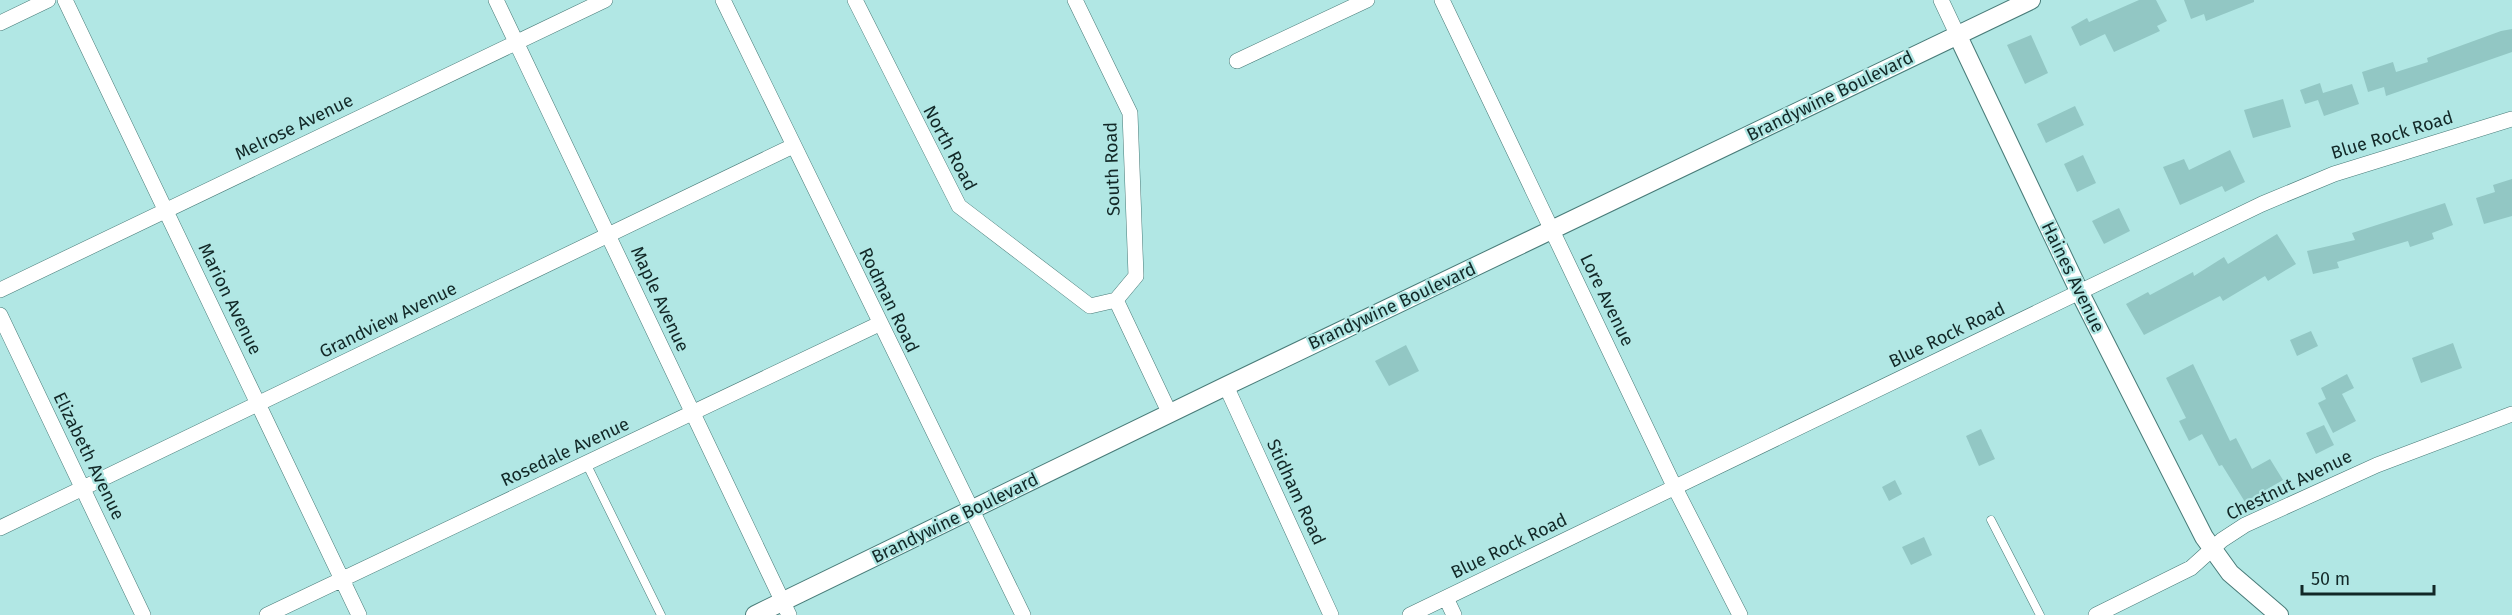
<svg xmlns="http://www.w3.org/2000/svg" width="2512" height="615" font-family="'Fira Sans',sans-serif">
<rect width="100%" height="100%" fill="#b1e7e4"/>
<!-- building -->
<path fill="#92c7c4" d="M2139,0H2156L2167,21L2157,26L2160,31L2114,52L2105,34L2080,46L2071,27L2087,18L2089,22Z
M2184,0H2254V2L2206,21L2204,14L2191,19Z
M2512,29V52L2386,96L2384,87L2368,92L2362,72L2393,62L2396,72L2428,62L2427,58L2501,31Z
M2031,35L2048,73L2025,84L2007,45Z
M2320,83L2323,93L2352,84L2359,104L2324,116L2318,100L2305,104L2300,90Z
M2283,99L2291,127L2253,138L2244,110Z
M2075,106L2084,125L2046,143L2037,124Z
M2230,150L2245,182L2225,192L2222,186L2180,205L2163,167L2184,159L2189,170Z
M2083,155L2096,183L2077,192L2064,164Z
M2512,179V216L2484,224L2476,198L2495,192L2493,185Z
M2445,203L2453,225L2432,233L2434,239L2410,247L2408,241L2337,262L2339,268L2313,274L2307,251L2355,240L2352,233Z
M2119,208L2130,231L2104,244L2092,221Z
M2277,234L2296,264L2268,281L2265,276L2223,301L2220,296L2144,335L2126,304L2148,292L2150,295L2193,272L2194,276L2224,257L2228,264Z
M2311,331L2318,346L2297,356L2290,340Z
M2453,343L2462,368L2421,383L2412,358Z
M1406,345L1419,371L1389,386L1375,361Z
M2193,364L2230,441L2236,438L2252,469L2270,459L2283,480L2245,502L2222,465L2219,466L2202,434L2189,441L2179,421L2186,418L2166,378Z
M2347,374L2354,388L2342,394L2356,421L2333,433L2318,403L2326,399L2321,388Z
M2324,425L2334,445L2316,454L2306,433Z
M1981,429L1995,459L1979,466L1966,436Z
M1895,480L1902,494L1889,501L1882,487Z
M1924,537L1932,555L1911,565L1902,547Z"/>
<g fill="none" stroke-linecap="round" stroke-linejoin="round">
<defs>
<path id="service" d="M586,463L661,615
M1991,520L2040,615"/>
<path id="minor" d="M65,0L359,615
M496,0L789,615
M723,0L1023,615
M855,0L959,206L1090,306L1116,300L1170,414
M1075,0L1130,113L1136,276L1116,300
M1442,0L1675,488L1740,615
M1941,0L1957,34
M0,23L48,0
M1237,61L1367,0
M0,290L605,0
M0,315L143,615
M1226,386L1331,615
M0,528L793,146
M1446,598L1454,615
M267,615L879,324
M1410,615L2262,204L2334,174L2512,119
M2096,615L2191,568L2222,540L2245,525L2377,465L2512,414"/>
<path id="tertiary" d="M1957,34L2080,293L2204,537L2230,573L2279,615
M755,615L1226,386L2031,0"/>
</defs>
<!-- service casing -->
<use href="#service" stroke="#487b78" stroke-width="9"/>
<!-- minor casing -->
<use href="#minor" stroke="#487b78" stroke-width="16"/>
<!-- tertiary casing -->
<use href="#tertiary" stroke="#487b78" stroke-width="20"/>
<!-- service -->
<use href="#service" stroke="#fff" stroke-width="8"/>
<!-- minor -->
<use href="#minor" stroke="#fff" stroke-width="15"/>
<!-- tertiary -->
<use href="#tertiary" stroke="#fff" stroke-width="18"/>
</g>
<g text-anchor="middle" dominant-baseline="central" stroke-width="4.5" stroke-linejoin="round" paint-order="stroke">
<!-- street labels -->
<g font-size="18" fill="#122827" stroke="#b1e7e4">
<text transform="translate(1830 96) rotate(-26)">Brandywine Boulevard</text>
<text transform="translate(294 127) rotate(-26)">Melrose Avenue</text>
<text transform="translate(2392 135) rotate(-17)">Blue Rock Road</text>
<text transform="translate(950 148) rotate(62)">North Road</text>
<text transform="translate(1112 169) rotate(-92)">South Road</text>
<text transform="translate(2073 277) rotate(64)">Haines Avenue</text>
<text transform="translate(230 299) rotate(64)">Marion Avenue</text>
<text transform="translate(660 299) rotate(65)">Maple Avenue</text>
<text transform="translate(889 300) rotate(64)">Rodman Road</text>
<text transform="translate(1607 300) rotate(64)">Lore Avenue</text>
<text transform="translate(1392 306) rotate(-25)">Brandywine Boulevard</text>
<text transform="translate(388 320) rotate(-26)">Grandview Avenue</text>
<text transform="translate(1947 335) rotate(-26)">Blue Rock Road</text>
<text transform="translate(565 452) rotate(-25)">Rosedale Avenue</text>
<text transform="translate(89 456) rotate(64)">Elizabeth Avenue</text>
<text transform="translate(2289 485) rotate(-26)">Chestnut Avenue</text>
<text transform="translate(1296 492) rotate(65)">Stidham Road</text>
<text transform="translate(955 518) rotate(-26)">Brandywine Boulevard</text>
<text transform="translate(1509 546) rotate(-26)">Blue Rock Road</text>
</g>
</g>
<!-- scale -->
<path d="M2302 585v9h132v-9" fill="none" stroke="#122827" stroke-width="3"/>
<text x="2311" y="585" font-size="18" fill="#122827" stroke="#b1e7e4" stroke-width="4.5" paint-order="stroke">50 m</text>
</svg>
